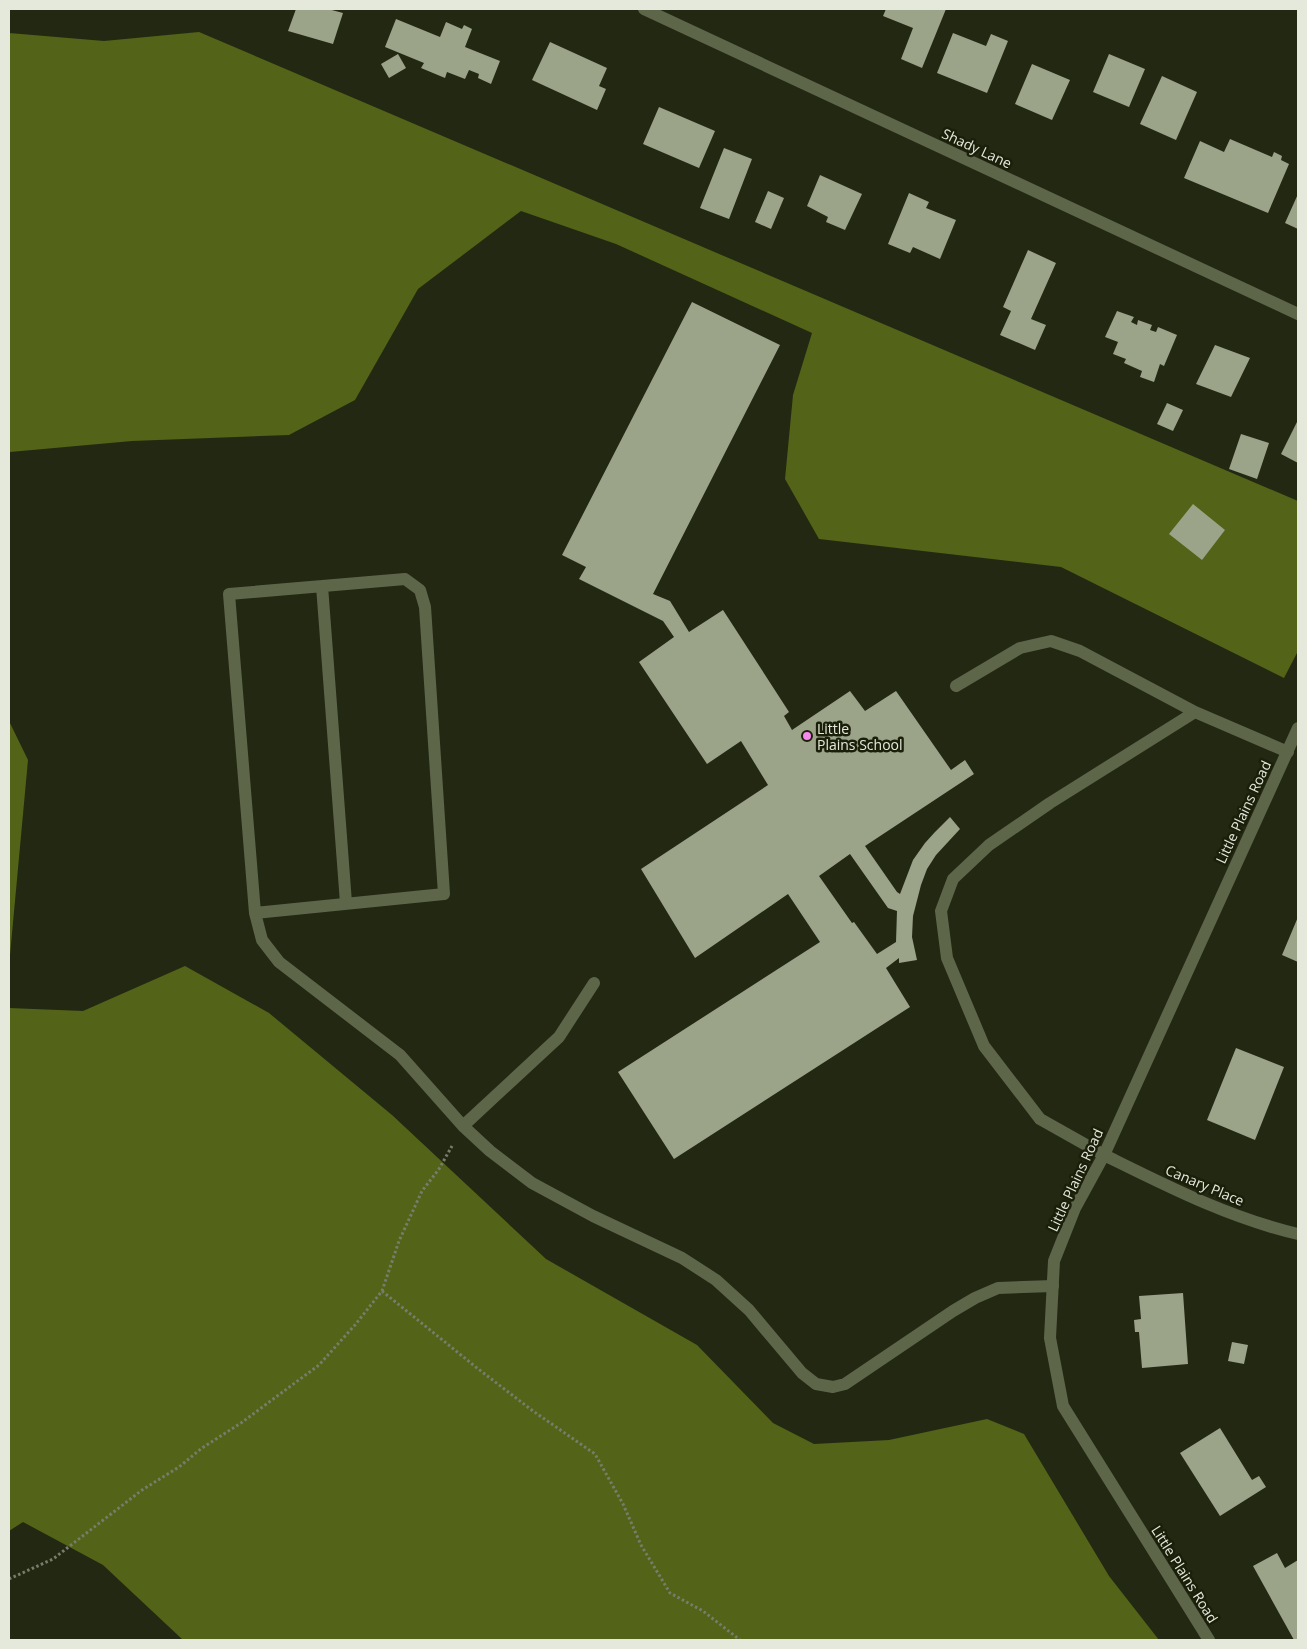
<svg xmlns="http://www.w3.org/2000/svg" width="1307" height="1649" font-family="'Open Sans',sans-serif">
<rect width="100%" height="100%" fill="#232813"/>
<!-- forest -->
<path fill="#536317" d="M199,32L1298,501V651L1284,678L1061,567L819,539L785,479L793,395L812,333L616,244L521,211L418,289L355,400L289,435L132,441L10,452L9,481V33L104,41Z
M9,721L28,760L9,966Z
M185,966L269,1013L392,1115L546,1259L697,1345L773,1423L814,1444L889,1440L987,1419L1024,1434L1109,1576L1159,1640H183L103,1565L23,1522L9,1531V1008L83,1011Z"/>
<!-- building -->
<path fill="#9ba389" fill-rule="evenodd" d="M296,9H328L343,13L333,44L288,31Z
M886,9H946L922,68L901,59L913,28L883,16Z
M396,19L440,37L446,22L462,29L464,25L472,29L465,47L500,61L491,84L478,78L479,74L469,70L465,79L447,72L445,78L421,68L424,63L385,47Z
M953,33L986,46L991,34L1008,41L987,93L937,73Z
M550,42L607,68L599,86L606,89L597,110L532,80Z
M398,54L406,68L389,78L381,64Z
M1109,54L1145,69L1129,107L1093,92Z
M1032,64L1070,80L1052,120L1015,104Z
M1162,76L1197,92L1176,140L1140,124Z
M659,107L715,131L699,168L643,144Z
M1230,139L1272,157L1274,152L1282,156L1281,160L1289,164L1268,213L1184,178L1200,141L1224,152Z
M724,148L752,159L729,219L700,208Z
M820,175L862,194L845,230L826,222L828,217L807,206Z
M768,191L784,198L771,229L755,222Z
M909,193L929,202L926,208L956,220L940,259L913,247L910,253L888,244Z
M1298,194V229L1285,223Z
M1028,250L1056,263L1031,319L1046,325L1035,350L1000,335L1011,311L1003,307Z
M692,302L780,345L653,594L670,601L689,632L723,610L789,712L784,716L792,730L850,691L865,711L896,691L951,770L965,760L974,774L865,846L897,892L900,894L913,860L925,843L935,832L950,817L960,829L936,855L927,869L921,885L913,916L912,937L917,960L899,963V958L886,968L910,1007L674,1159L618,1072L820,942L788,894L695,958L641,869L768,785L741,741L707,764L639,662L674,637L663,621L579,579L586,567L562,555ZM850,854L888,908L897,911L896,942L877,954L854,922L852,923L819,876Z
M1117,311L1134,317L1131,322L1137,325L1138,320L1152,325L1150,330L1156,332L1158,327L1177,335L1164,366L1160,364L1154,382L1140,377L1142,371L1124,363L1126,359L1113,354L1118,342L1105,337Z
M1215,345L1250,358L1231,397L1196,384Z
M1167,403L1183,410L1173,431L1157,424Z
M1298,420V463L1281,454Z
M1241,434L1269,443L1257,479L1229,469Z
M1193,504L1225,530L1202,560L1169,534Z
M1298,917V962L1282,955Z
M1236,1048L1284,1067L1255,1140L1207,1120Z
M1183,1293L1188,1364L1142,1368L1139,1332H1135L1134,1320L1141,1319L1139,1296Z
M1232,1342L1248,1345L1244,1364L1228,1361Z
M1220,1428L1252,1480L1259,1476L1266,1487L1220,1516L1180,1453Z
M1277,1553L1285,1568L1298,1560V1640H1294L1253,1566Z"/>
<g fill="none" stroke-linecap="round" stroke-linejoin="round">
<!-- path -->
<path stroke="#787d6b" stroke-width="3" stroke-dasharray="2.5 2.5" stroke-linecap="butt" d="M382,1291L477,1368L533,1411L595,1454L623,1504L641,1545L670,1593L703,1611L740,1640
M9,1579L53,1559L142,1490L179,1467L202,1448L241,1423L319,1365L355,1325L382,1291L399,1241L422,1191L439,1169L452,1146"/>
<!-- service -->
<path stroke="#5e6649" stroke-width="12" d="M322,586L346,903
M956,686L1020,648L1051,641L1080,651L1195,712
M255,913L444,894L425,607L420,590L405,579L229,594L255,913L262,940L279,962L400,1055L463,1126L490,1151L532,1183L593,1216L682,1258L716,1280L749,1310L802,1373L816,1384L833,1387L845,1384L953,1311L975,1298L998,1288L1053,1286
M463,1126L559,1037L594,983
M1104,1155L1040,1119L984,1046L947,958L941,911L953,879L989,845L1050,803L1195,712L1288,752"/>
<!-- minor -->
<path stroke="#5e6649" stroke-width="12" d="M644,9L1298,314
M1104,1155C1167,1186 1229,1218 1298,1234"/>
<!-- tertiary -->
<path stroke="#5e6649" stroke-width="12" d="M1209,1640L1063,1406L1050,1338L1054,1261L1075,1208L1104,1155L1298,728"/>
</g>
<!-- markers -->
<circle fill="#f788ec" stroke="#1a1f0a" stroke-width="2" cx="807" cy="736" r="5"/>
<g text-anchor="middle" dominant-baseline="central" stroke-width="5" stroke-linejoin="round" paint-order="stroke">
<!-- street labels -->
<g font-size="14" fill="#e5e9dc" stroke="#1a1f0a">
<text transform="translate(977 148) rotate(25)">Shady Lane</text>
<text transform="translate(1243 812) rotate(-65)">Little Plains Road</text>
<text transform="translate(1075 1180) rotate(-65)">Little Plains Road</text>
<text transform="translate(1205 1185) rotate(23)">Canary Place</text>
<text transform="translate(1185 1574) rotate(58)">Little Plains Road</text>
</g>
<!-- poi labels -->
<g font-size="14" fill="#e5e9dc" stroke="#1a1f0a" text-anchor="start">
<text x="817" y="728">Little<tspan x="817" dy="16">Plains School</tspan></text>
</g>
</g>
<!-- border -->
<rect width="1307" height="1649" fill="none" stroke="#e5e9dc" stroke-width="20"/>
</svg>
